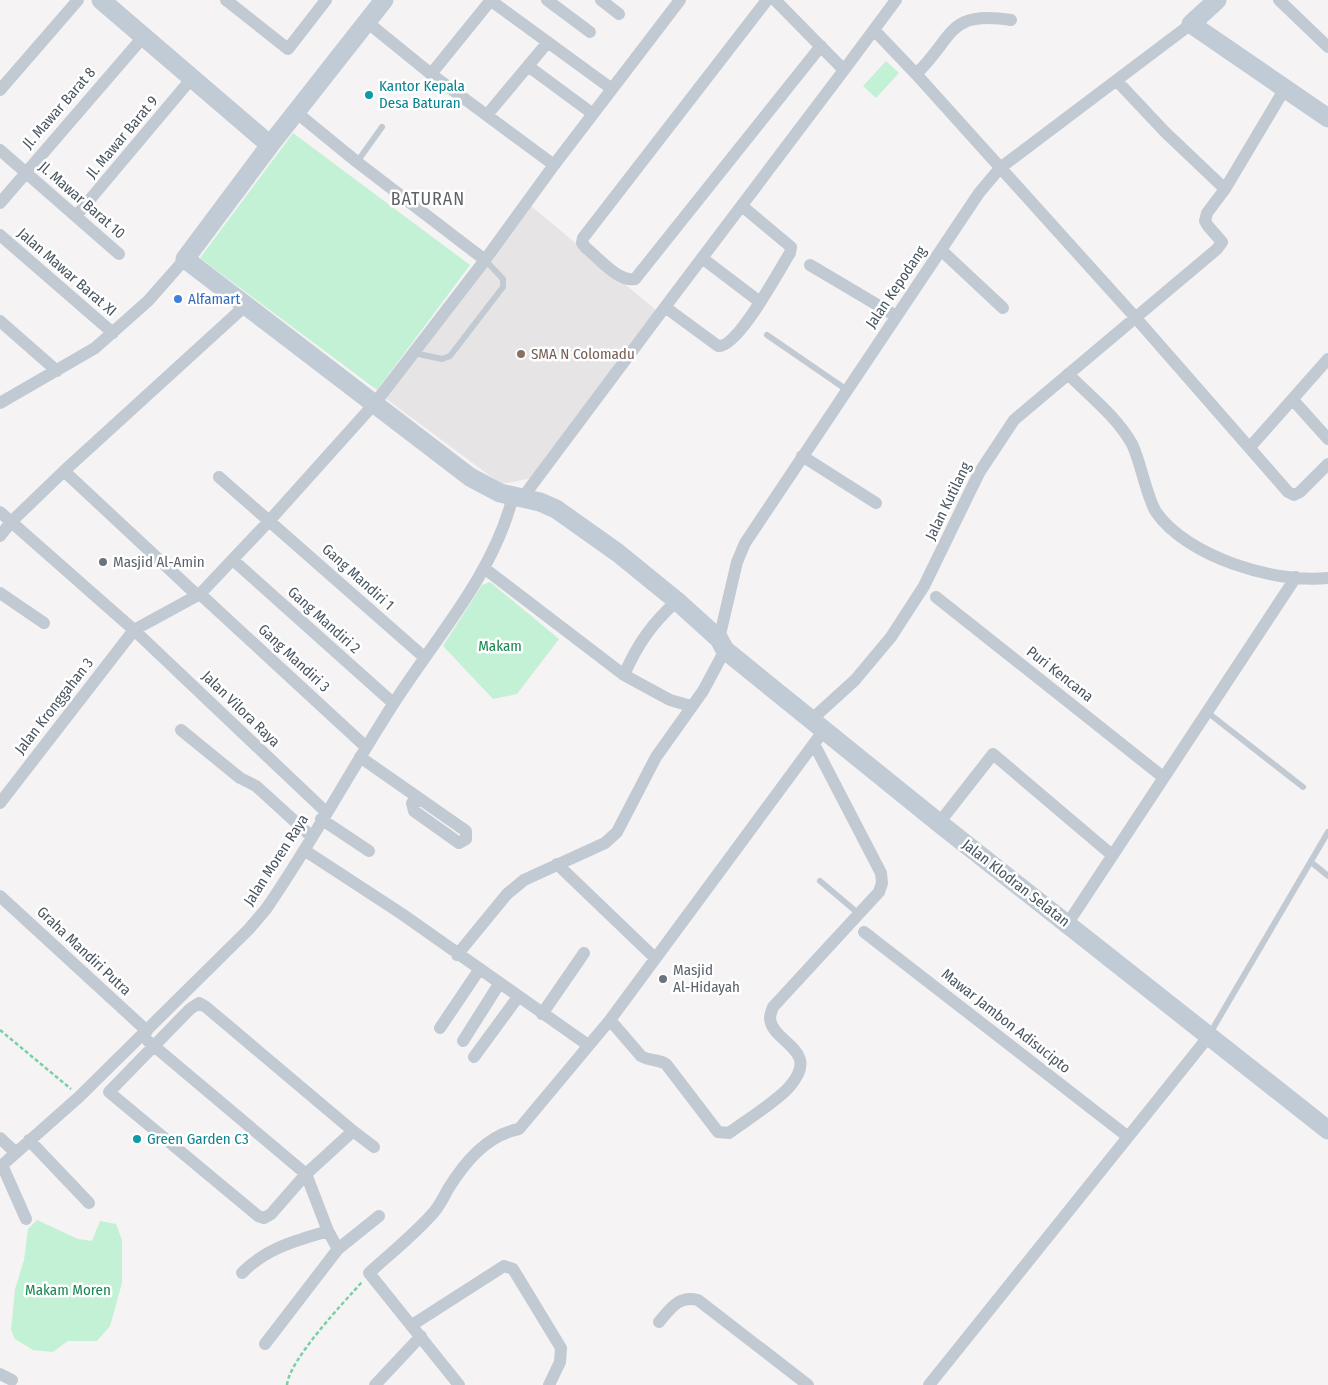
<svg xmlns="http://www.w3.org/2000/svg" width="1328" height="1385" font-family="'Fira Sans Condensed',sans-serif">
<rect width="100%" height="100%" fill="#f5f3f3"/>
<!-- education -->
<path fill="#e6e4e5" d="M531,206L656,310L532,478L501,484L385,398Z"/>
<!-- green -->
<path fill="#c3f1d5" d="M886,61L899,73L876,98L863,86Z
M293,133L470,265L377,390L200,258Z
M490,582L559,639L517,694L493,699L443,646L482,585Z
M37,1220L78,1239L92,1241L100,1221L116,1224L122,1240V1283L110,1326L97,1341H68L53,1352L33,1350L15,1339L11,1330L15,1289L24,1260L28,1229Z"/>
<g fill="none" stroke-linecap="round" stroke-linejoin="round">
<!-- path -->
<path stroke="#7ad0a6" stroke-width="2.5" stroke-dasharray="4 2.5" stroke-linecap="butt" d="M0,1030L71,1089
M287,1385C289,1360 344,1302 362,1282"/>
<!-- lane -->
<path stroke="#c1cad2" stroke-width="6" d="M357,162L382,127
M767,335L847,390
M414,353L442,359L450,356L503,287V279L485,260
M1207,712L1303,787
M1311,862L1328,876
M820,881L859,914
M1209,1035L1328,832"/>
<!-- street -->
<path stroke="#c1cad2" stroke-width="12" d="M226,0L288,49L326,0
M490,0L612,89L680,0
M547,0L590,32
M601,0L619,14
M767,0L583,238L582,243L586,248C599,258 618,282 635,279L821,46
M775,0L844,70L896,0
M1279,0L1328,47
M367,22L431,74L554,165L612,89
M874,30L916,74L1135,317L1288,492L1294,495L1300,492L1328,464
M528,66L593,114
M431,74L491,0
M916,74C955,37 946,10 1011,20
M1117,81L1165,132L1225,189
M0,90L78,0
M297,113L357,162L485,260
M487,115L548,42
M0,150L119,254
M0,203L144,36
M742,206L791,247L790,253C779,270 738,348 718,346L665,307L844,70
M76,216L192,78
M0,235L113,333
M941,250L1003,308
M702,258L760,302
M810,265L896,316
M0,321L57,371
M1068,374C1090,396 1117,417 1132,444C1141,463 1147,498 1156,512C1187,557 1276,584 1328,578
M1293,400L1328,439
M0,403L95,348L148,301L185,259
M1250,447L1328,359
M802,456L876,503
M64,471L198,596
M219,477L424,657
M523,497L665,307
M0,512L134,630L326,812
M0,536L11,522L64,471L245,306
M233,560L393,703
M484,568L624,675L670,700L691,706
M0,593L44,623
M200,594L366,747
M936,597L1163,777
M719,639L737,562L745,543L979,193L1000,168L1191,24
M624,675C637,645 652,623 677,601
M811,720L855,680L891,637L924,586L979,473L1014,420L1217,249L1222,242L1208,226L1205,221L1207,213L1225,189L1284,90
M181,730L240,778L256,786L312,837
M360,757L466,831V839L459,843L414,811L412,803L420,801
M0,803L134,630L200,594L270,520L375,403L485,260L554,165
M321,819L369,851
M939,823L993,754L1112,855
M304,850L402,914L588,1045
M557,864L655,958
M0,896L147,1031
M1068,923L1296,577
M864,932L1127,1136
M457,955L507,894L524,880L605,843L617,832L656,757L703,691L725,650
M199,1003L206,1007L353,1131L306,1174L271,1214L264,1218L258,1216L109,1092L190,1009Z
M542,1014L584,953
M610,1020L641,1056C649,1061 658,1059 666,1064L718,1132L729,1133C745,1121 779,1100 790,1086C822,1049 771,1043 770,1018C770,1015 772,1010 773,1007L879,892L882,883L881,873L814,744
M440,1028L479,970
M148,1041L306,1174L328,1231L338,1249
M463,1041L499,984
M474,1057L518,997
M353,1131L374,1147
M0,1138L15,1152
M29,1140L89,1203
M2,1165L26,1219
M0,1167L80,1096L249,929L266,909C311,844 349,773 392,706C435,638 493,576 513,496
M242,1273C266,1248 295,1241 328,1231
M659,1322C671,1308 679,1295 698,1300L808,1385
M412,1325L504,1266L513,1269L561,1348L560,1362L549,1385
M265,1344L338,1249L379,1216
M0,1374L12,1380
M375,1385L421,1336
M459,1385L369,1273C391,1253 415,1234 434,1212C440,1205 444,1197 448,1189C465,1162 487,1135 519,1129L610,1020L824,730
M929,1385L1209,1036"/>
<!-- secondary -->
<path stroke="#c1cbd6" stroke-width="19" d="M101,0L270,145L185,259L470,477L500,493L540,502L556,509L618,553L677,601L719,639L725,650L939,823L1328,1130
M1217,0L1191,24L1328,118
M270,145L384,0"/>
</g>
<!-- markers -->
<g fill="#0f9aa8" stroke="#fff" stroke-width="2">
<circle cx="369" cy="95" r="5"/>
<circle cx="137" cy="1139" r="5"/>
</g>
<circle fill="#3f7fe0" stroke="#fff" stroke-width="2" cx="178" cy="299" r="5"/>
<circle fill="#8d6e63" stroke="#fff" stroke-width="2" cx="521" cy="354" r="5"/>
<g fill="#6b7280" stroke="#fff" stroke-width="2">
<circle cx="103" cy="562" r="5"/>
<circle cx="663" cy="979" r="5"/>
</g>
<g text-anchor="middle" dominant-baseline="central" stroke-width="5" stroke-linejoin="round" paint-order="stroke">
<!-- culture labels -->
<g font-size="15" fill="#0d838f" stroke="#fff" text-anchor="start">
<text x="379" y="86">Kantor Kepala<tspan x="379" dy="17">Desa Baturan</tspan></text>
<text x="147" y="1139">Green Garden C3</text>
</g>
<!-- street labels -->
<g font-size="15" fill="#4a5661" stroke="#fff">
<text transform="translate(59 108) rotate(-49)">Jl. Mawar Barat 8</text>
<text transform="translate(122 137) rotate(-50)">Jl. Mawar Barat 9</text>
<text transform="translate(82 200) rotate(41)">Jl. Mawar Barat 10</text>
<text transform="translate(67 272) rotate(41)">Jalan Mawar Barat XI</text>
<text transform="translate(896 287) rotate(-56)">Jalan Kepodang</text>
<text transform="translate(948 501) rotate(-64)">Jalan Kutilang</text>
<text transform="translate(358 577) rotate(42)">Gang Mandiri 1</text>
<text transform="translate(324 620) rotate(42)">Gang Mandiri 2</text>
<text transform="translate(294 658) rotate(43)">Gang Mandiri 3</text>
<text transform="translate(1060 674) rotate(38)">Puri Kencana</text>
<text transform="translate(54 706) rotate(-52)">Jalan Kronggahan 3</text>
<text transform="translate(241 709) rotate(44)">Jalan Vilora Raya</text>
<text transform="translate(276 860) rotate(-57)">Jalan Moren Raya</text>
<text transform="translate(1016 883) rotate(38)">Jalan Klodran Selatan</text>
<text transform="translate(84 951) rotate(43)">Graha Mandiri Putra</text>
<text transform="translate(1006 1021) rotate(38)">Mawar Jambon Adisucipto</text>
</g>
<!-- shop labels -->
<g font-size="15" fill="#366cbe" stroke="#fff" text-anchor="start">
<text x="188" y="299">Alfamart</text>
</g>
<!-- education labels -->
<g font-size="15" fill="#785e54" stroke="#fff" text-anchor="start">
<text x="531" y="354">SMA N Colomadu</text>
</g>
<!-- worship labels -->
<g font-size="15" fill="#5b616d" stroke="#fff" text-anchor="start">
<text x="113" y="562">Masjid Al-Amin</text>
<text x="673" y="970">Masjid<tspan x="673" dy="17">Al-Hidayah</tspan></text>
</g>
<!-- park labels -->
<g font-size="15" fill="#17864f" stroke="#fff">
<text x="500" y="646">Makam</text>
<text x="68" y="1290">Makam Moren</text>
</g>
<!-- quarter labels -->
<g font-size="18" letter-spacing="1" fill="#5f6368" stroke="#fff">
<text x="428" y="199">BATURAN</text>
</g>
</g>
</svg>
